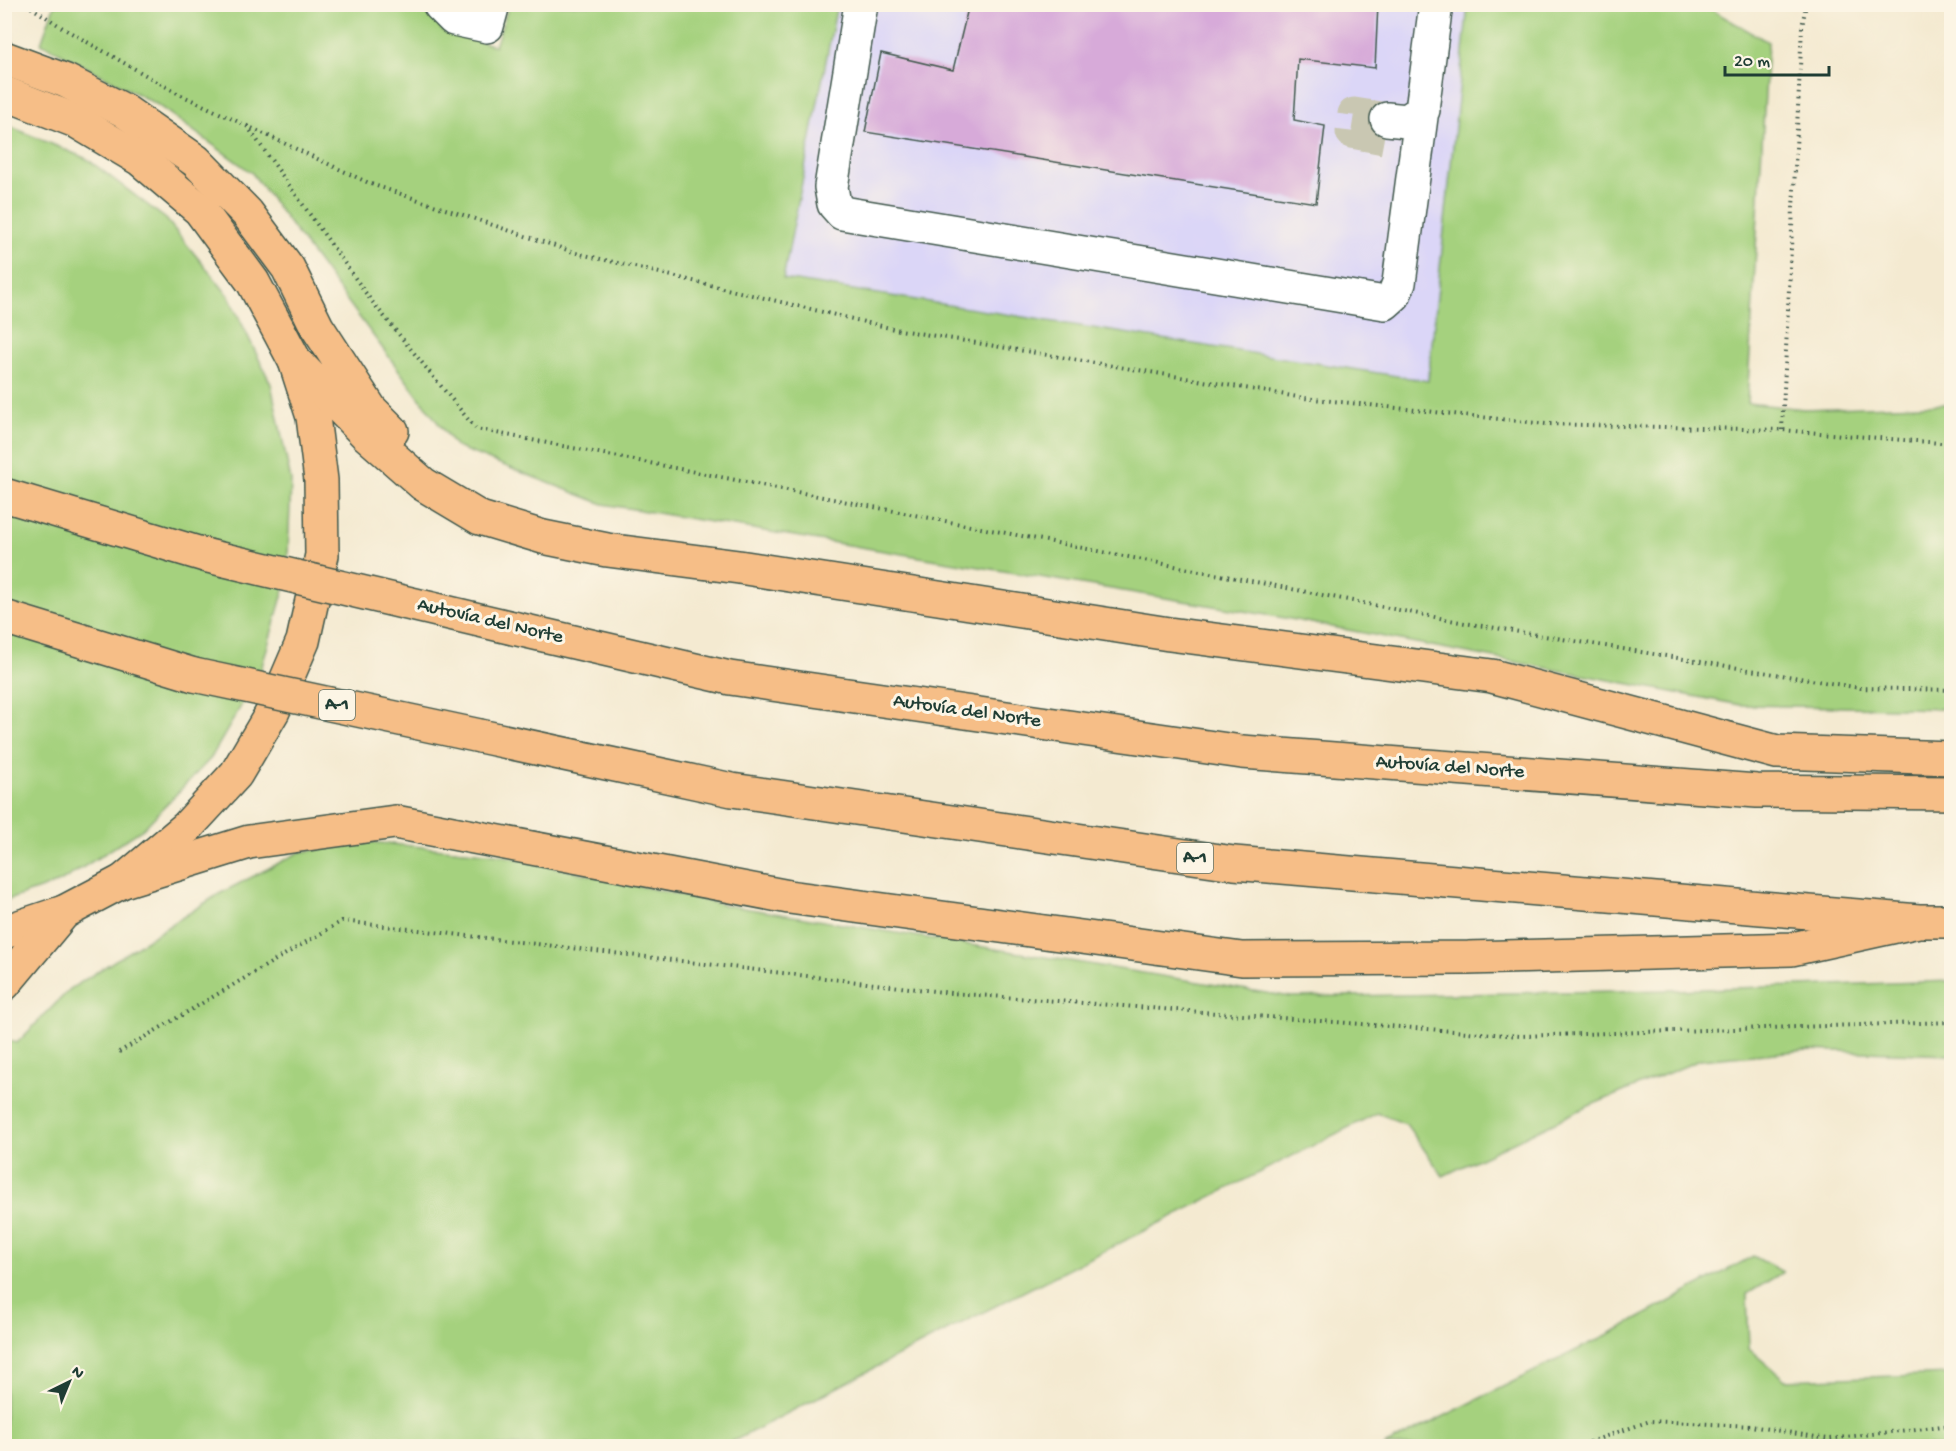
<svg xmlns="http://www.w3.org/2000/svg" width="1956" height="1451" font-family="'Gochi Hand',sans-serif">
<rect width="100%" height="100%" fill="#fcf5e5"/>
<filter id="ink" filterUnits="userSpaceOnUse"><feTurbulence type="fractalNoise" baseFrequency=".0167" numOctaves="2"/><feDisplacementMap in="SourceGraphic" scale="12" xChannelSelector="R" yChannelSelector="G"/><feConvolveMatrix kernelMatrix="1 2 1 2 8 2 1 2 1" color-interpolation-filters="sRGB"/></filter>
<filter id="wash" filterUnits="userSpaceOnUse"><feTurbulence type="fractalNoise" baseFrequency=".008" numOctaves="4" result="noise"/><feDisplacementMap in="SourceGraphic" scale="24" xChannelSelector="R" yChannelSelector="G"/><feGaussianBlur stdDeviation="1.35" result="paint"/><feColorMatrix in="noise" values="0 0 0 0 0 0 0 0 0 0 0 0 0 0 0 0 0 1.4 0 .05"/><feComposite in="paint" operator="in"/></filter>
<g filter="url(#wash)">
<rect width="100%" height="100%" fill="#f4ead1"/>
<!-- built -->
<path fill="#dbd6f7" d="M838,5H1468L1428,381L783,279Z"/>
<!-- green -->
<path fill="#a5d17e" stroke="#628759" stroke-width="1.5" d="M55,4L420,5L443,30L495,46L509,5H837L783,279L1428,381L1468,5H1709L1717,13L1768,42L1747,403L1804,409L1951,404V709L1740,705L1285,618L603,504L456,447L252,173L156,104L41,43Z
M4,124L87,159L166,219L228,295L271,384L291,481L287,579L260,673L211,758L143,829L60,882L5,901Z
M370,842L496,854L725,905L1291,997L1674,990L1952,981L1951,1055L1807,1050L1700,1060L1584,1108L1443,1176L1406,1124L1377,1113L948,1330L724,1446H5L4,1040L17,1043L70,989L219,894L300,852Z
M1753,1256L1783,1272L1747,1294L1749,1349L1785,1380L1951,1374V1446H1384L1619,1329Z"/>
<g id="blocks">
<!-- building -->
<path fill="#d7aad9" d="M969,4H1378L1375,68L1298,59L1294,120L1325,126L1316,203L865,132L881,53L953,70Z"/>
</g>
</g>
<g filter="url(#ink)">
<use href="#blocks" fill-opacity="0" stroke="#3f574c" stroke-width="1.5"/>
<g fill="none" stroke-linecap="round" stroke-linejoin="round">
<!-- minor-tunnel -->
<path stroke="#c9c7b2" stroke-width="33" stroke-dasharray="33 16" stroke-linecap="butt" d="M1384,138L1352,132L1354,114L1387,119"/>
<defs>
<path id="minor" d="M861,4L831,187L834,204L842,213L1385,303L1394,295L1399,283L1436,4
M440,5L454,19L487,26L493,4
M1387,119L1407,121L1423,110"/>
<path id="major" d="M4,93L76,121L140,159L200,210L253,282L295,361L313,417L321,480L322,555L303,641L273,711L236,774L187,827L123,881L64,912L4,932"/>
<path id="highway" d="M4,58L66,81L123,110L196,161L247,213L288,268L317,327L371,410L392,431
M295,361L365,433L423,484L480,518L543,537L607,550L739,567L1169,634L1492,676L1777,752L1952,758
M4,495L208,556
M4,617L194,675
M513,628L730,678L1242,752L1757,791L1952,793
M480,736L732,790L1234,863L1761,908L1919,921H1952
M123,881L249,842L395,822L789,897L1242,959L1468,958L1792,949L1919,921
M4,984L64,912"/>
</defs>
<!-- minor casing -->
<use href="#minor" stroke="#3f574c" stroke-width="36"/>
<!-- major casing -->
<use href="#major" stroke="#3f574c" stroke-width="36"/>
<!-- highway casing -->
<use href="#highway" stroke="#3f574c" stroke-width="36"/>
<!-- path -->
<path stroke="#3f574c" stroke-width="4" stroke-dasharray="1.5 4.5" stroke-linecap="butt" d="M26,4L66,30L179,94L371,184L576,253L894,329L1304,398L1546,424L1782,430L1952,444
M247,126L370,299L476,429L1465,623L1860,688L1952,690
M1782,430L1802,27L1806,4
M119,1052L342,921L951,993L1520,1036L1952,1022
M1578,1446L1650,1421L1751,1426L1828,1439L1952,1425"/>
<!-- minor -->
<use href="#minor" stroke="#fff" stroke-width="33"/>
<!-- major -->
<use href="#major" stroke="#f6be87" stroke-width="33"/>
<!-- highway -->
<use href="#highway" stroke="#f6be87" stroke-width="33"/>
<defs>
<path id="highway-bridge" d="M208,556L513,628
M194,675L480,736"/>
</defs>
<!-- highway-bridge casing -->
<use href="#highway-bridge" stroke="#3f574c" stroke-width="36" stroke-linecap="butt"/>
<!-- highway-bridge -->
<use href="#highway-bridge" stroke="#f6be87" stroke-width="33"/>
</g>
</g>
<g text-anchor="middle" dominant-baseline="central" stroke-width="6" stroke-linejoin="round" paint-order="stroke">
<!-- shield labels -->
<g fill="#fcf5e5" stroke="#617469" stroke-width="1.5">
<rect x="319" y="690" width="36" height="30" rx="4.5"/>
<rect x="1177" y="843" width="36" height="30" rx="4.5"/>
</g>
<g font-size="18" font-weight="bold" fill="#1f3d34">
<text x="337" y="705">A-1</text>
<text x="1195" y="858">A-1</text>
</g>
<!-- street labels -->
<g font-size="20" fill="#1f3d34" stroke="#fcf5e5">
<text transform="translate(490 622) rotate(13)">Autovía del Norte</text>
<text transform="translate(967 712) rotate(8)">Autovía del Norte</text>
<text transform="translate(1450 768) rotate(4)">Autovía del Norte</text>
</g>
</g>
<!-- margin -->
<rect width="1956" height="1451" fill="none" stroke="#fcf5e5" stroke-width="24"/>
<!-- north arrow -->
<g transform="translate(69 1382) rotate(43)" stroke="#fcf5e5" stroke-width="4.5" paint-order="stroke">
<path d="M0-4.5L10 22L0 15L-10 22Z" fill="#1f3d34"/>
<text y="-9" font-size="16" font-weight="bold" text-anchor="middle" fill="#1f3d34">N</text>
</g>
<!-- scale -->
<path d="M1725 66v9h104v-9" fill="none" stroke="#1f3d34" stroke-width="3"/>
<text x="1734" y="66" font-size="18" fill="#1f3d34" stroke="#fcf5e5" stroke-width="4.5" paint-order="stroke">20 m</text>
</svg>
